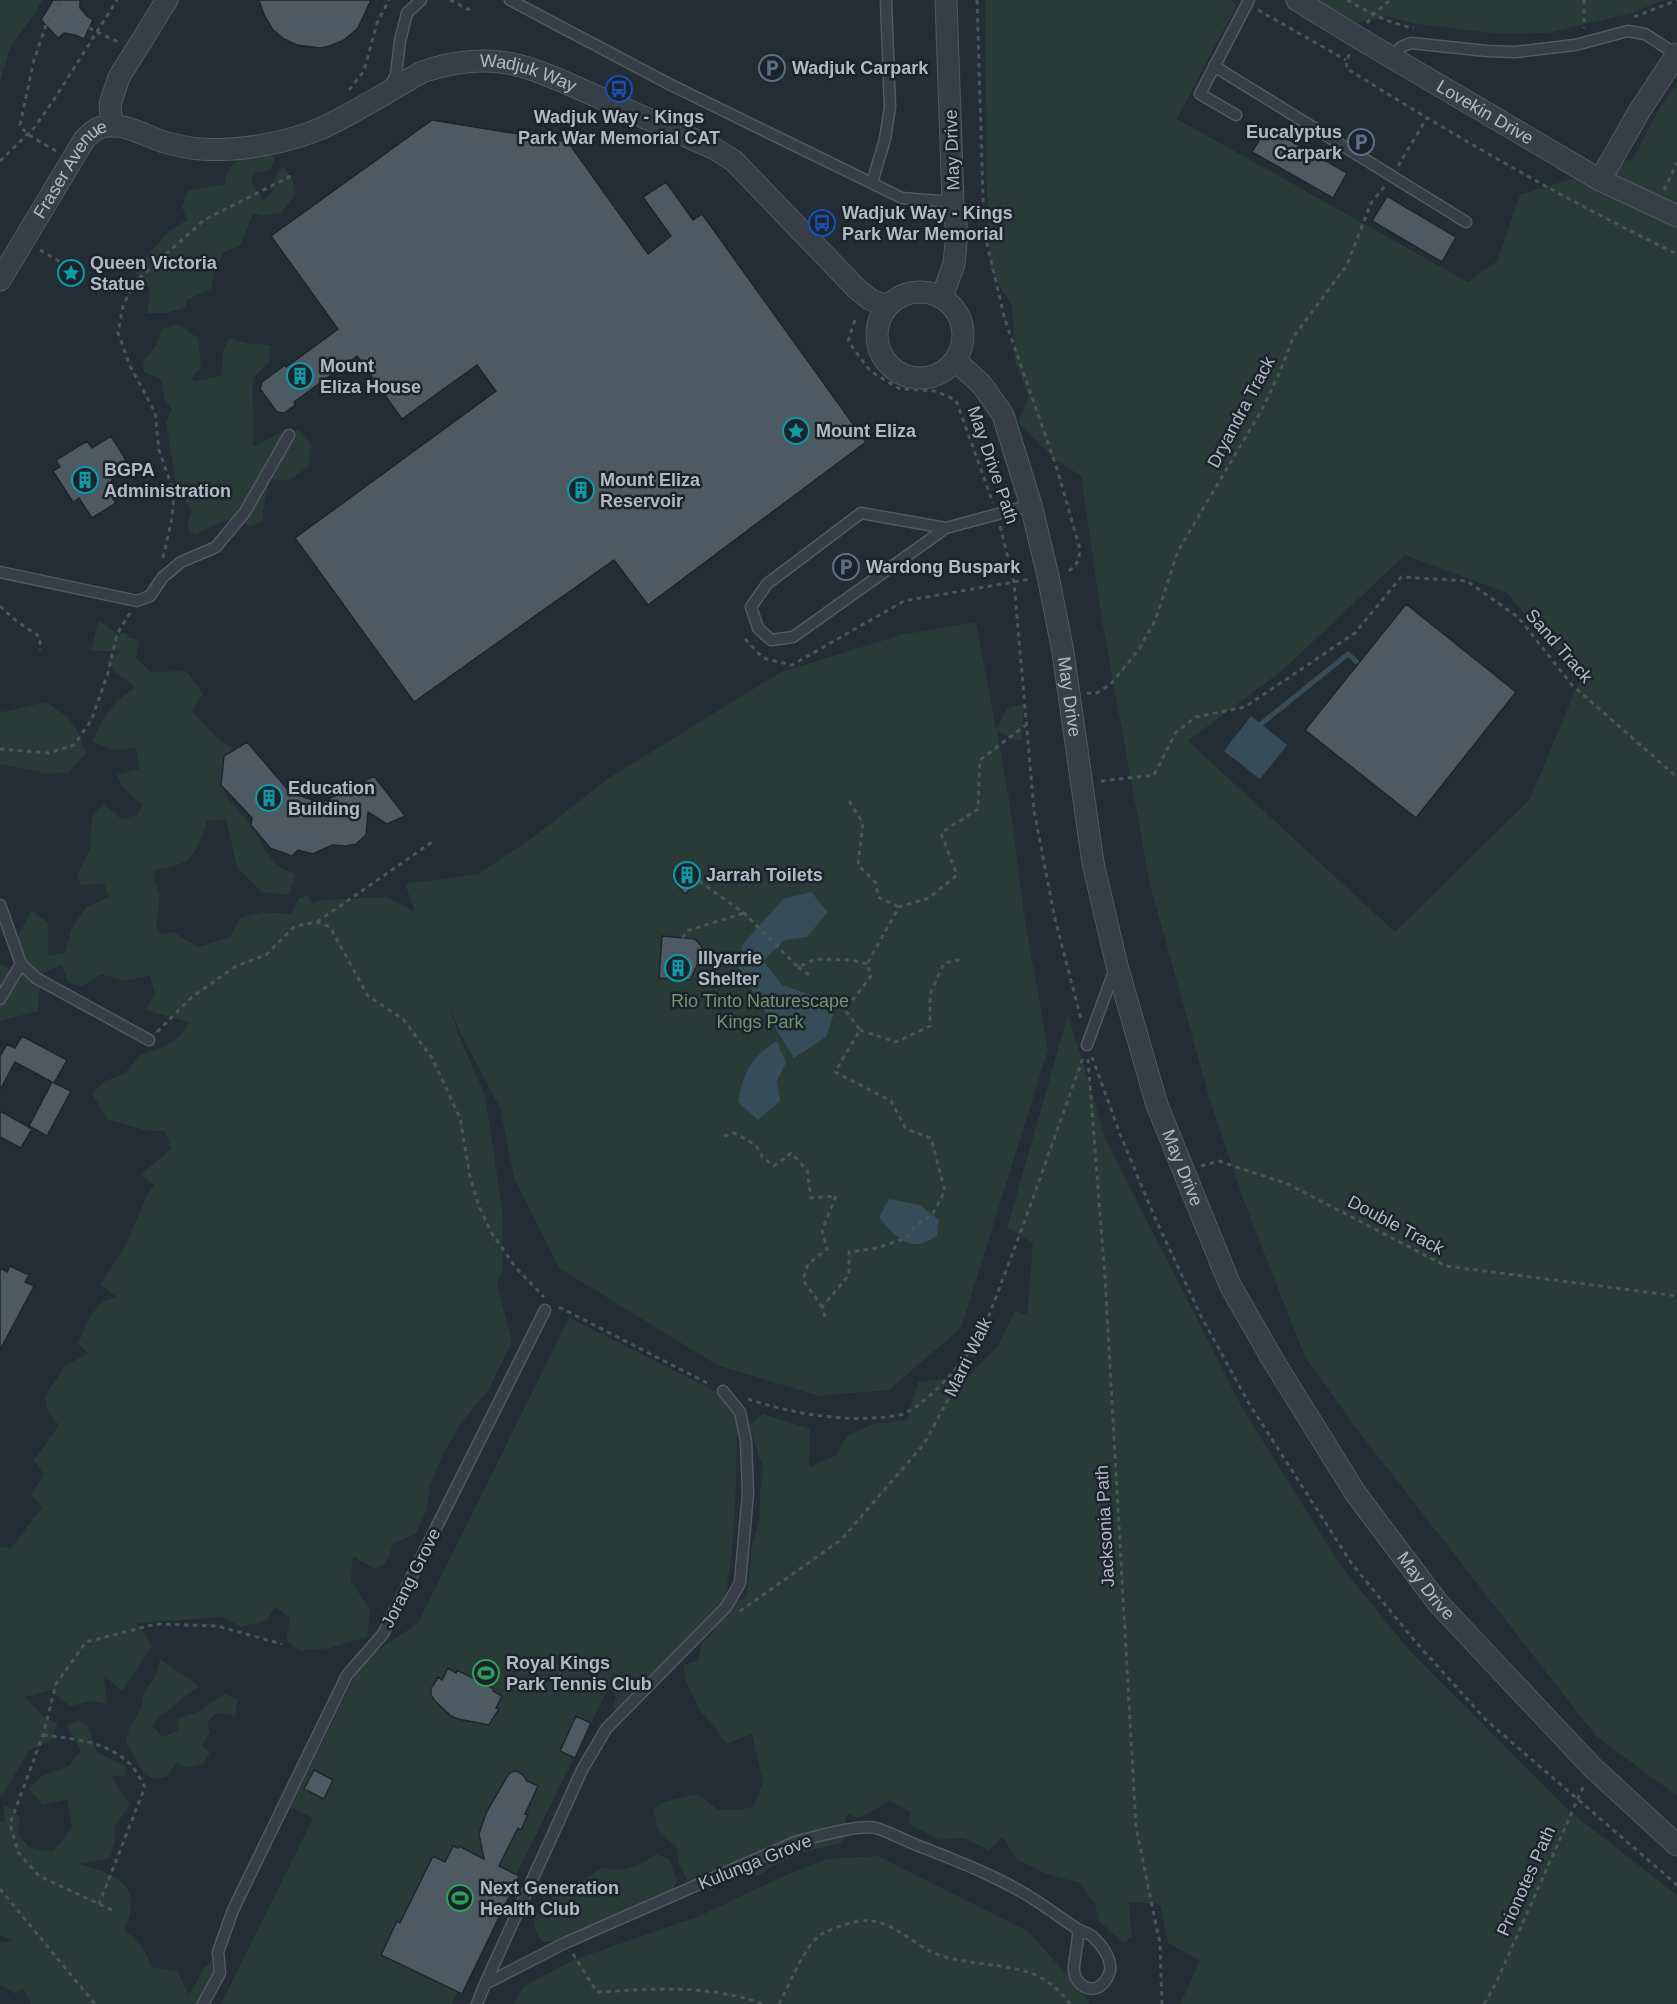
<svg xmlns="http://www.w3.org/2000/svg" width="1677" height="2004" font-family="Helvetica,sans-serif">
<rect width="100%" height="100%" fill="#222d34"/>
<!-- green -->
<path fill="#283b37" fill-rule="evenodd" d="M0,0H42L37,10L11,46L0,81Z
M985,0H1229L1237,4L1177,119L1468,282L1497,261L1520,195L1633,159L1660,107L1677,84V1796L1596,1736L1359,1432L1305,1357L1245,1204L1209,1097L1150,885L1102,621L1081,476L1056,460L1018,423L1029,397L1015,361L1012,306L991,271L987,195ZM1405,555L1507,593L1580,679L1530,799L1395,932L1188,741L1284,669Z
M1313,0H1664L1632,13L1548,33L1502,34L1416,24L1386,16L1354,24Z
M267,152L275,159L270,170L253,173L252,183L263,200L273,192L275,176L283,167L293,181L295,195L281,213L263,216L253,214L240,246L224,252L213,274L212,288L187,300L186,307L166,313H147L150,288L133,271L169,231L187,220L182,207L188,190L225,184C229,157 244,157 267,152Z
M178,324L198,338L201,367L191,379L196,381L221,376L223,353L229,337L245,343L270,345L269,362L253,378C251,401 255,424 253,447L284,431L300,430L311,444L308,467L290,480L270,479L264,505L263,521L250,526L235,518L206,528L197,535L190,532L187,523L192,510L177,489L166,422L172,409L165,400L161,379L144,372L143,361L156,346L162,329Z
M98,622L106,625L117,634L125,633L130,638L139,640L136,658L151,672L186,671L203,694L192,711L217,738L234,749C227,761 218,772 223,787C227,802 242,812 250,824C261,841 273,872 296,873L289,895L261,892L237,867L226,819L207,821C196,855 193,865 155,870L154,877L160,895L156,928L161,934L173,932L198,947L230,937L240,918L261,912L291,914L298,899L308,895L313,904L322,900L387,897L415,912L405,884L478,874L532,838L609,778L779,673L900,635L976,622L996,729L1007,709L1024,703L1022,740H1015L997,731L1010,805L1025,920L1048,1050L961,1328L889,1390L819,1396L717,1365L559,1268L514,1178L500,1108L458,1028L450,1008L458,1034L485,1095L502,1208L503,1268L497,1284L512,1342L489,1389L461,1423L442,1456L430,1486L427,1509L416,1534L394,1543L386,1563L374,1569L353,1556L351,1581L370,1610L367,1637L330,1648L301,1651L286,1641L290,1618L275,1607L267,1620L241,1627L224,1617L137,1623L152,1646L122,1691L104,1676L107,1704L92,1701L70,1706L51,1690L25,1697L44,1717L58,1724L50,1742L29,1750L3,1795L0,1796V1547L11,1548L42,1507L31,1494L44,1475L34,1460L59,1425L48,1413L45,1396L65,1366L88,1353L78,1344L89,1318L102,1301L117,1297L100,1285L125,1246L147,1195L154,1185L140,1175L171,1149L165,1131H148L107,1119L92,1094L105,1081L124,1074L140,1055L164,1047L183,1033L189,1022L145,1010L155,995L150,976L124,981L101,974L81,987L68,982L62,965L43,973L38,998V1011L0,1021V964L15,972L22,961L12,946L32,910L48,923V956L65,953L71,930L86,907L109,897L104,884L81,885L77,875L90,849L92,817L104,804L121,819L137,815L143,805L124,789L117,775L139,769L136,748L112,750L93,742C104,713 110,706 135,687L116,673L107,661L120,651H91Z
M46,702C73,721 75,721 86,753L69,772L49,774L0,764V711L3,712Z
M1068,1014L1106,1140L1243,1409L1341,1566L1409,1650L1568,1810L1677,1895V2004H1180L1200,1961L1168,1943L1160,1904L1129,1902L1132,1937L1123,1943L1099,1921L1095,1904L1080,1883L1047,1874L1016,1859L1003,1837L989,1850L964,1838L939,1840L908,1823L911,1812L890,1801L859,1818L847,1814L843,1843C812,1849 783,1857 758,1876L732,1870L712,1891L687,1880L679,1863L677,1848L659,1832L653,1809L666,1801L698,1794L718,1810H739L754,1807L763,1782L752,1734L726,1744L714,1726L700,1711L686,1681L683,1665L698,1661L702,1643L712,1634L715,1623L732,1604L747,1596L752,1548L759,1520L760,1493L763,1468L749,1425L763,1414L810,1429L809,1467L835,1456L847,1436L873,1424L907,1420L918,1382L969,1375L997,1347L1015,1311L1027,1315L1033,1243L1007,1228Z
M569,1318L711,1389C726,1397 733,1404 738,1420C735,1481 737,1545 723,1604L621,1708L617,1709L613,1708L616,1696L609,1687L452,2004H221L313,1818L291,1807L363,1660L418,1623Z
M160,1659L199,1686L158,1718L153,1726L162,1737L177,1731L179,1718L200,1711L224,1694L238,1699L235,1716L217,1713L207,1722L210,1732L202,1746L210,1753L203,1764L188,1768L176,1763L168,1776L157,1779L145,1775L126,1743L129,1728L141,1709L144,1691L155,1677Z
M78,1720L88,1726L97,1752L126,1766L124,1777L110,1775L130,1805L115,1826V1842L110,1858L79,1864C117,1874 145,1886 124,1930C138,1939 147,1951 151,1967L177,1971L189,1995L205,1966L214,1961L219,1981L197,2004H31L23,1988L16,1994L0,1985V1943L12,1941L0,1935V1823L5,1821L3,1805L13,1809L20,1818L18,1834L29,1847L53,1852L72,1827L67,1799L43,1805L29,1789L42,1776L69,1766L81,1750L67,1726Z
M656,1854L669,1859L677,1881L666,1901L633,1905C631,1909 628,1913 624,1916C605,1927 564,1942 542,1942C540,1938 536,1933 535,1929C529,1904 565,1891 582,1881C589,1877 595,1872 602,1867C624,1873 637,1867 656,1854Z
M878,1856L1029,1932L1082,1992L1090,2004H514L524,1986L573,1960L697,1917L777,1879L827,1859Z"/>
<!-- water -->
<path fill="#374c59" d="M1251,716L1287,745L1260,779L1224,751Z
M811,892L828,912L807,937L785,940L763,961L782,985L812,995L834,1013L826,1037L794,1058L737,966L743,944L783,899Z
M777,1041L786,1063L777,1081L780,1101L758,1120L738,1102C743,1072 751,1057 777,1041Z
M889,1199L920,1205L939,1220L937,1236C932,1238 925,1243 919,1244C902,1246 888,1228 879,1217Z"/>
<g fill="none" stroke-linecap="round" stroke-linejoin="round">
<!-- stream -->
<path stroke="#374c59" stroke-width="5" d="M1261,724L1348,654L1358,663"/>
</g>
<!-- building -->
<path fill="#4e5a63" stroke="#1d262c" stroke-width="1.5" d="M53,0H80V8L87,16L93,20L84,39L75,35L64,33L58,38L41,20Z
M259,0H371L358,28L344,40L330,46L320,48L297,45L284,39L273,30L264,15Z
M432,120L568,142L648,254L671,236L643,197L666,182L693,220L702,214L866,442L648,605L614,560L414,702L295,538L496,391L477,365L402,419L357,356L294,402L295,405L284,413L277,412L260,389L262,382L285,365L286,367L338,329L271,236Z
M1267,127L1347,173L1333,198L1252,152Z
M1387,196L1456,237L1442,262L1372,221Z
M111,436L126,460L115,468L109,491L116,503L92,518L79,498L73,502L53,471L60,467L56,460L87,441L92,448Z
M1406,604L1516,692L1416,818L1305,730Z
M247,742L290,792L321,803L374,776L405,816L387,824L368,812L366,835L356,844L346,846L332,845L313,854L298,850L292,856L270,848L251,825L252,818L221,785L224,756Z
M688,868L699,881L685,894L673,881Z
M662,936L695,939L702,947L701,957L690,980L659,978Z
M22,1036L67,1060L54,1083L71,1091L47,1136L29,1126L52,1082L15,1062L0,1090V1056L7,1044L15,1048Z
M0,1111L32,1129L21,1148L0,1137Z
M10,1266L29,1275L25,1282L34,1286L0,1350V1268L7,1272Z
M448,1668L456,1673L457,1670L494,1689L493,1691L502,1696L496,1708L499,1709L489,1725L458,1719L451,1716L435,1701L431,1695V1689L438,1677L442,1680Z
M576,1716L591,1723L575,1758L560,1751Z
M314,1770L333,1780L324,1799L304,1789Z
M517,1771L524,1776L527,1781L538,1786L525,1814L528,1815L521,1830L518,1828L499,1866L519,1876L462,1994L381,1955L397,1921L400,1923L433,1856L445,1862L453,1846L458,1848L459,1846L484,1859L479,1834L486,1813L508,1775L511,1772Z"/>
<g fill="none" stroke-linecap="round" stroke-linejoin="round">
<defs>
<path id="lane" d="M510,0L671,85L902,198L953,202
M1391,58L1401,47L1411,43L1487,51L1515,52L1575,45L1628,31L1645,34L1676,54
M1214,66L1466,222
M389,88L396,75L400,41L407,13L421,0
M1236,115L1200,94L1249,0
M872,183L885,139L890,107L886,0
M946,528L861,513L767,584L751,607L758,628L771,640L793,637L946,528L1031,505
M0,572L137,601L150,596L163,577L181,562L216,547L245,512L289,435
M0,905L21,964L36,978L149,1040
M0,999L21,964
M1087,1045L1115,969
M485,1984L582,1770L606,1729L726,1607L740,1583L748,1493L746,1441L740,1412L723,1391
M203,2004L220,1973L218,1952L233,1910L347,1675L383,1634L545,1310
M477,2004L485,1984L565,1943L795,1842C814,1837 858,1824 876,1828C889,1832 902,1839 914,1844C952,1859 992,1874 1027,1895C1044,1905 1059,1917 1076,1928C1081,1932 1087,1932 1092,1936C1101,1944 1112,1958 1110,1971C1108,1978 1103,1986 1096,1988C1086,1991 1075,1982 1074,1971C1073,1960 1079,1944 1078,1930"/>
<g id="street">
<path id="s1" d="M1297,0L1357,37L1600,180L1677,216"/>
<path d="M112,126L110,104L119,77L167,0"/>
<path d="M1600,180L1640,110L1677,54"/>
<path id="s2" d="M0,280L84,140C90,134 94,129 102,127C122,121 145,136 164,142C175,145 188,148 200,149C238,152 287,143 322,128C356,112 389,91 422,72C451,62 486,57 517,65C542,71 566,83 589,93C631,112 673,130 715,149L734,161L857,289L871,300L888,306"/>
<circle cx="920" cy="335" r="43"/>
<path d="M942,297L954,264L957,233L953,202L946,0"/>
<path id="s3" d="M956,361L982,385L1003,415L1031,505L1048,576L1063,652L1093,863L1117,966L1157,1105L1230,1285L1274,1362L1356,1494L1438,1603L1593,1768L1677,1845"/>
</g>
</defs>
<!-- lane casing -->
<use href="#lane" stroke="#505a60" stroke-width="13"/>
<!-- street casing -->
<use href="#street" stroke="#505a60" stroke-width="23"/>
<!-- path -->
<path stroke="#465755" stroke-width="3" stroke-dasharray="4.5 4.5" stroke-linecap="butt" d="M450,0L470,10
M977,0L984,231L1005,320L1057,469L1080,549C1079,561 1077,566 1067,572
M1347,0C1368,12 1390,24 1414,28
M1584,0V28
M1258,10L1346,60
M1634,17L1677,0
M1367,23L1373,15L1390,0
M89,28L120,43
M1349,54L1346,68C1453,135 1563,199 1677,254
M349,90L364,71L377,23L389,0
M56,151L27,134L20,125L34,60L46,25L61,0
M0,161L34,128L53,101L117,0
M1398,166L1427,118
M1664,190L1677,163
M40,250L77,272
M855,320L848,341L870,371L900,389L935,391L956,400L993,503
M1000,526L1014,582L1034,811L1055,919L1081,1019
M163,558L172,518L174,493L159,450L155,412L130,366L118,333L123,306L135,282L204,220L291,176
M0,606L15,620L40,637V650
M745,639L763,658L792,665L904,601L1031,579
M1087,693L1095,694L1111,684L1139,649L1155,621L1178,551L1261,411L1278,376L1294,336L1347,265L1371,203L1385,186
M0,749L49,753L74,745L91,721L108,673L117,634L130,613
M1101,781L1154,775L1176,732L1196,717L1245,707L1355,633L1401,577L1467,581L1518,617L1572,685L1677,777
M849,801L863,823L858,865L876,883L878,897L899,907
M699,881L744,913L798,967L816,959L851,960L867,964
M317,922L435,840
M683,938L686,931L744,913
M798,967L812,977
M860,1030L896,1042L930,1026V994L944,963L964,959
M157,1032L192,997L236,966L266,955L295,926L317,922L330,927L368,996L403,1019L432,1058L460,1118L470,1177L479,1206L491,1232L516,1268L544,1297
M1092,1057L1120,1134L1155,1218L1201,1316L1248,1402L1352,1564L1414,1640L1486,1720L1677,1885
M1088,1059L1105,1278L1136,1827L1160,1944L1162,2004
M724,1136L734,1133C744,1139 760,1144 762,1157L774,1166L791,1153L807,1170L811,1198L836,1196L822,1230L827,1249L808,1264L803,1280L822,1307
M1201,1166L1219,1161L1288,1184L1446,1266L1677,1296
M559,1307L711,1385
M825,1317L822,1307L849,1275V1252L877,1248L906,1238L915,1226L932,1215L945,1191L931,1138L906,1129L891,1101L835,1072L860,1030L845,1010L871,976L867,964L899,907L929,898L957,875L941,833L978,809L980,760L1026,725
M979,1342L1024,1223L1083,1058
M748,1399C791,1413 839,1422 885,1417C890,1416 898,1416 903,1414C931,1402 960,1363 980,1340
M740,1611L841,1540L924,1444L976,1348
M43,1735C75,1739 106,1741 130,1764C136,1770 141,1780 145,1787L99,1904
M0,1889L95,2004
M112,1910L39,1876L18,1852L10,1824L43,1735L56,1684L86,1642L156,1624L217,1626L282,1644
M573,1954L597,1992C655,1989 707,1984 763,2004
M779,2004C789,1986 805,1943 822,1934C835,1927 857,1919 871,1921C895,1923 915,1946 937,1954C986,1972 1035,1955 1070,2004
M1484,2004L1496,1983L1584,1785"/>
<!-- lane -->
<use href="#lane" stroke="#353f45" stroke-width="10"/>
<!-- street -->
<use href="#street" stroke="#353f45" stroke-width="21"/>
</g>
<!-- icons -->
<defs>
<symbol id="parking-ring" viewBox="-11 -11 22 22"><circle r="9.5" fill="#1b242a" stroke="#5c6f8a" stroke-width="1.5"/><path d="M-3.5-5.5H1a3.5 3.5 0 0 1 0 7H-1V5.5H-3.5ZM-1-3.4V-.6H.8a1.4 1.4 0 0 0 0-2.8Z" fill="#5c6f8a"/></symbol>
<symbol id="bus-ring" viewBox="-11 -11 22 22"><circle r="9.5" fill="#1b242a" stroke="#1a4fb4" stroke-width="1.5"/><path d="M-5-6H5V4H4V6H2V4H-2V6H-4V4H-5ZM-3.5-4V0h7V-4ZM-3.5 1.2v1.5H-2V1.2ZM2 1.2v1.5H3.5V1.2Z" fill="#1a4fb4"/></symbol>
<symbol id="sight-ring" viewBox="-11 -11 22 22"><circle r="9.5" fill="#1b242a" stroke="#0f9aa8" stroke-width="1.5"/><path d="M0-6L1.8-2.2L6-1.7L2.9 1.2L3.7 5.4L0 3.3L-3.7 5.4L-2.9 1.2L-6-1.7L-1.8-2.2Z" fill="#0f9aa8"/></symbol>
<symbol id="building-ring" viewBox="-11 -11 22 22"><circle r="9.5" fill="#1b242a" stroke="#0f9aa8" stroke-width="1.5"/><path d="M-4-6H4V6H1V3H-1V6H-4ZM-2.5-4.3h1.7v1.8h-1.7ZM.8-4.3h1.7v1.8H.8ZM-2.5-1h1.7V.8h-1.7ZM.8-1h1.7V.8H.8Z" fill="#0f9aa8"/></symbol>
<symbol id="stadium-ring" viewBox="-11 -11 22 22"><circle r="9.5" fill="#1b242a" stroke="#2e9e5b" stroke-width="1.5"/><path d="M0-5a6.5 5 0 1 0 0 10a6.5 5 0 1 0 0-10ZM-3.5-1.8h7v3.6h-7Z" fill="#2e9e5b"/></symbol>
</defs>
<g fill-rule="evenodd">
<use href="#parking-ring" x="757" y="53" width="30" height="30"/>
<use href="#bus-ring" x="604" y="74" width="30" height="30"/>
<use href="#parking-ring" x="1346" y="127" width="30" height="30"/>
<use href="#bus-ring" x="807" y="208" width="30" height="30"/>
<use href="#sight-ring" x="56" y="258" width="30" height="30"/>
<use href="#building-ring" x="285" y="361" width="30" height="30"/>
<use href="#sight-ring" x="781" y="416" width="30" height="30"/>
<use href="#building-ring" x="70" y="465" width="30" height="30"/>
<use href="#building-ring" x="566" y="475" width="30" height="30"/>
<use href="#parking-ring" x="831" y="552" width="30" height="30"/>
<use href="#building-ring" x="254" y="783" width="30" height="30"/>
<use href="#building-ring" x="672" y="860" width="30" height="30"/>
<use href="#building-ring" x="663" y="953" width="30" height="30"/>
<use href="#stadium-ring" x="471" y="1658" width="30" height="30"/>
<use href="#stadium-ring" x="445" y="1883" width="30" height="30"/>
</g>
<g text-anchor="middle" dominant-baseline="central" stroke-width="5" stroke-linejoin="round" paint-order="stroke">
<!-- poi labels -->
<g font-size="18" font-weight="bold" fill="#b0bac2" stroke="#1b242a" text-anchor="start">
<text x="792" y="68">Wadjuk Carpark</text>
<text x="619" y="117" text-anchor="middle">Wadjuk Way - Kings<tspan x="619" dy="21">Park War Memorial CAT</tspan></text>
<text x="1342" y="132" text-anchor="end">Eucalyptus<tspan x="1342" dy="21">Carpark</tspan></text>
<text x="842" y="213">Wadjuk Way - Kings<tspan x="842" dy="21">Park War Memorial</tspan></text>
<text x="90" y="263">Queen Victoria<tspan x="90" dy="21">Statue</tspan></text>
<text x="320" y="366">Mount<tspan x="320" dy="21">Eliza House</tspan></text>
<text x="816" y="431">Mount Eliza</text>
<text x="104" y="470">BGPA<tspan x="104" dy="21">Administration</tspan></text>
<text x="600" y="480">Mount Eliza<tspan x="600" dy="21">Reservoir</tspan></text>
<text x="866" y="567">Wardong Buspark</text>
<text x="288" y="788">Education<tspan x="288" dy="21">Building</tspan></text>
<text x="706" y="875">Jarrah Toilets</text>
<text x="698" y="958">Illyarrie<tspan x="698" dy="21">Shelter</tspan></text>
<text x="506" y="1663">Royal Kings<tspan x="506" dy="21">Park Tennis Club</tspan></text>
<text x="480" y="1888">Next Generation<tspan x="480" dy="21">Health Club</tspan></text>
</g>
<!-- street labels -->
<g font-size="18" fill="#b0bac2" stroke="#1b242a">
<text stroke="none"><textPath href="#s2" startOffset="636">Wadjuk Way</textPath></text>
<text stroke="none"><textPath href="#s1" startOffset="219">Lovekin Drive</textPath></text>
<text transform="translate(952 150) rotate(-92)">May Drive</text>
<text stroke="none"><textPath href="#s2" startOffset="132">Fraser Avenue</textPath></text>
<text transform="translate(1241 412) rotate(-62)">Dryandra Track</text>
<text transform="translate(993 465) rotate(71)">May Drive Path</text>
<text transform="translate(1559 646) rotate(49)">Sand Track</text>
<text stroke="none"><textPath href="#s3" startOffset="362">May Drive</textPath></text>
<text stroke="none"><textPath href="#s3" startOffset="848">May Drive</textPath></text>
<text transform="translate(1396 1225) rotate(28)">Double Track</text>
<text transform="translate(968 1357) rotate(-64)">Marri Walk</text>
<text transform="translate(1105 1526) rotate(-93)">Jacksonia Path</text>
<text transform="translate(411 1578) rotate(-63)">Jorang Grove</text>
<text stroke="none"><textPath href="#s3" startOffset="1334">May Drive</textPath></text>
<text transform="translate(755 1862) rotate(-22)">Kulunga Grove</text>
<text transform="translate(1526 1881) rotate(-66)">Prionotes Path</text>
</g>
<!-- park labels -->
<g font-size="18" fill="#719573" stroke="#1b242a">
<text x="760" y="1001">Rio Tinto Naturescape<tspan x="760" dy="21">Kings Park</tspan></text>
</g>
</g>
</svg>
